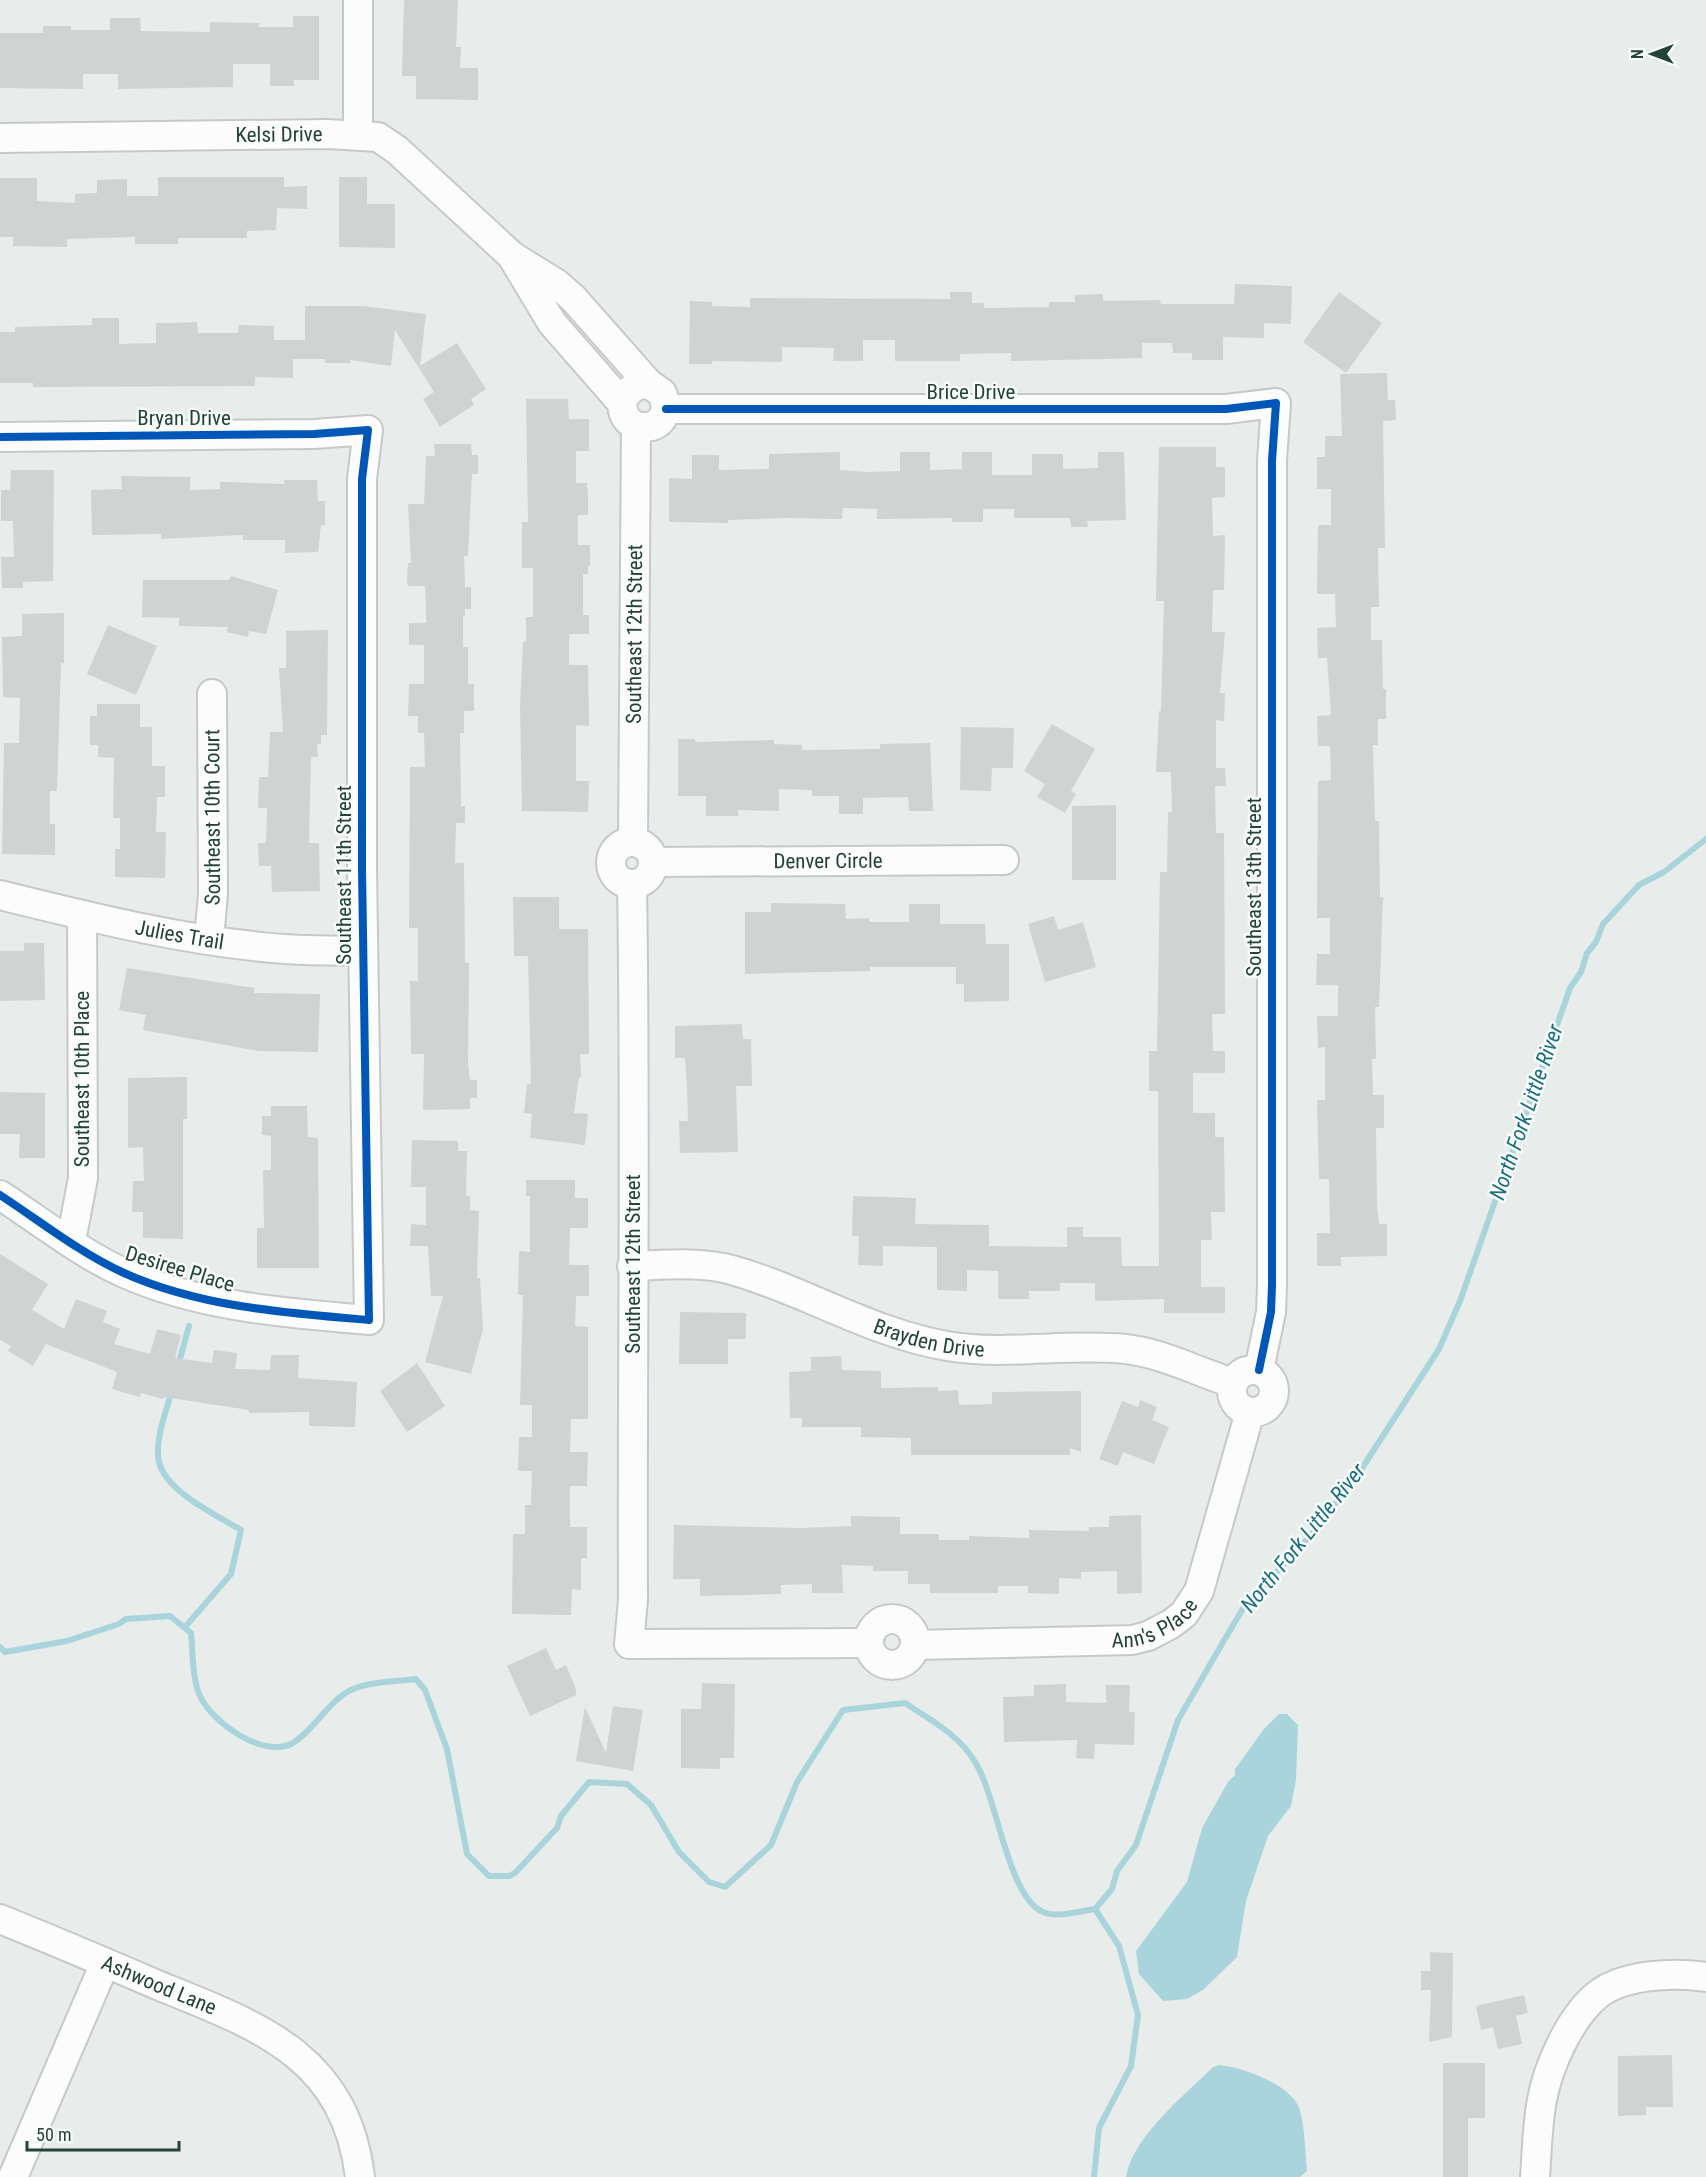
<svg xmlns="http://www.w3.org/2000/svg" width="1706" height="2177" font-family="'Roboto Condensed',sans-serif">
<rect width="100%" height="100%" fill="#e8edeb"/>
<!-- water -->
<path fill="#a9d4db" d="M1279,1714H1287L1298,1725L1296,1780L1291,1806L1268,1836L1246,1901L1237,1957L1203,1990L1187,1999L1163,2001L1139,1974L1136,1951L1187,1882L1202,1828L1228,1782L1235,1775V1769L1264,1729Z
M1219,2065C1242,2067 1294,2085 1300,2111C1305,2129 1305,2151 1307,2171L1300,2177H1126C1132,2137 1185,2095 1213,2067Z"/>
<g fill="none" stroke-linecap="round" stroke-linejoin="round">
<!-- stream -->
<path stroke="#a9d4db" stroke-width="6" d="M178,1366L189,1326
M172,1391C166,1411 157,1434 158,1455C159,1489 215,1514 241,1530L231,1574L185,1627
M0,1647L5,1652L67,1641L119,1624L126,1619L170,1616L191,1633C193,1653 192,1679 200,1696C212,1722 262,1758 291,1744C310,1734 326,1706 344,1694C362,1681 394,1682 416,1679L425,1690L447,1749L467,1854L489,1876H509L515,1873L557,1828L561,1816L589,1782L627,1784L651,1805L679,1852L709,1882L725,1887L771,1845L797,1782L843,1710L905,1703C931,1720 959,1735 975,1762C997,1796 1007,1893 1041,1911C1055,1919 1080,1911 1095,1909
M1095,1909L1112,1889L1117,1871L1136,1845L1178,1720L1226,1637L1244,1607L1311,1535L1357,1476L1439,1349L1460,1301L1570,988L1581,972L1587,953L1596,942L1603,924L1639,885L1664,872L1706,839
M1094,2177L1099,2128L1131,2066L1138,2015L1119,1946L1095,1909"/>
</g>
<!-- building -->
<path fill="#cfd4d2" d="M404,0H458L456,47H461L460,68H478V100L416,99V76H402Z
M293,16H319V80H294V86H270V64H233V87L118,89V74H83V89L0,88V33H43V26H71V30H110V18H140L141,31L210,32V22L259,23V27H293Z
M158,177H284V187L307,186V209L277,208L276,230L247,231V238H178V244H135V237L67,239V247L13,246V237H0V178H37V201L75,203V194L97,193V180L127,179V196H158Z
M339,177H367V204H395V248L339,247Z
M1235,284L1292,286L1291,324L1264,323V338L1223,337V360H1192V353H1173L1172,343H1142V358L1011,361V353L960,354V361H895V340H863V361H833L834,348L782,347V362L712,361V364H689L690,301L712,302V306L750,307V298L950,299V292H972V303H984V308L1049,307V302H1075V295L1103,294V301L1160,300L1161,304H1234Z
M1339,292L1382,323L1346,373L1303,342Z
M305,306H364L426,314L420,366L457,343L486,389L471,399L474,405L440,427L423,399L434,392L395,330L391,366L350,360V363H325V359H293V378L255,377V386L33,387V383H0V332H15V327L92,325V318H119V344L156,343V323H174L197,322L198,333H238L239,325L274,326V340H305Z
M1387,373L1388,400H1395L1396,420L1383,421L1385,548H1378L1379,607H1371V640H1382L1383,689H1386V719H1378V745H1373L1375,821H1379L1380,897H1383L1379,1007H1375L1376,1059H1372L1373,1095H1384V1128H1376L1377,1206L1379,1224H1387V1256L1341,1257V1266H1317V1233H1330L1329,1179H1319L1317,1100H1325V1047L1318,1048L1317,1016H1338V985H1316L1317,954H1330V918H1317L1318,781L1331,780L1330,746H1318L1317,716L1331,715L1327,658H1318L1317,628L1336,627L1335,594H1317L1318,525H1331V489H1317V457H1325V436H1342L1340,374Z
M526,399H568L569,419H589V451H576V483H587L588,494V515H578V545H590V566H588V574H583V615H589V634H569V665H588L589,726L576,725V781H589L588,812L522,811L520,706L523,642H526V617H533V568H522V522H528Z
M434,444H471L472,455H478V474H472L468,556H464L465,587H471V609H465V616H463V647H468V684H474V711H464V733H460L461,806H465V823H456L455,863H464L465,963H469L468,1064L470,1080H477V1098H470V1109L423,1110L424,1054H411L410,981H418V928H409L410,767H425L424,733H418V716H408L409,684H424V645H409V623H426V604L425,586H409L407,583L408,563H411L408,504H424L426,456H435Z
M1159,447H1216V467H1225V497L1212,498L1213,536L1225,535L1224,590H1213L1212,632H1225L1220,693H1225L1224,721L1216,720V768H1225L1226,786H1215L1216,833H1224L1225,1014H1212L1213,1051H1225V1073H1193V1113H1215V1137H1224L1225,1212H1211L1212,1240H1201V1287H1225V1313H1164V1299L1095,1301V1283H1060V1291H1029V1299H998V1271L967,1270V1291L937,1290V1247L883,1246V1266L858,1265L859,1236H852L853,1196L916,1198L915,1224L989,1225V1246L1067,1247V1227H1083V1237H1121L1122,1266H1159L1158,1091H1149V1051H1157L1160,872H1167L1168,812H1172L1171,772H1156L1159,711H1161L1164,601H1156Z
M840,452V470L867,472L900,471V452H930V470L962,469V452H992V475H1032V454H1063V469L1098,468V452H1124L1126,520L1087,521L1088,527H1071L1070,518H1014V509H983V522H952V518L877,519V509L843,508L842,519L785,518L728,520V523L669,522V478L692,479V455H719V470L769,469V454Z
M11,470H54L53,581L23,582V588H2L1,557H14L13,521H1V490H10Z
M121,476L190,477V490L220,489V482H229L285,484L284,480H317L318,501H325V525H321L318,552L285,553V540H243V535L161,539V534L92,535L91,490L122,489Z
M231,576L278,590L266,634L249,631L248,637L227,632L228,627L179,626V618L142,617L143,580H229Z
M64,613V664L61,662L57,791H50V824H55V855L2,854L4,743H19L20,698L3,697L2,637L22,636V614Z
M108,625L157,646L136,695L87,674Z
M328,630L327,735H321V744H317L318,757H311L309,843H319L320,891L272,892L271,866H259L258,843H266L267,808H258L259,777H268L270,732H283L279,668H286V631Z
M97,704H140V727H152V766H165V797H157L156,832H166L165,878L115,877V849H120V818H113L114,758L98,757V745H90V716H97Z
M1052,724L1095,749L1071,791L1076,794L1065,813L1037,797L1045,784L1024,771Z
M961,727L1014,728L1013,768H992L991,791L960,790Z
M678,739H695V742L774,740V744L802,745V750L880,749V744L930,743L933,811H909L908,797L863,798V814H839V796H812V790L779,789V811L738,810V816H706V796H678Z
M1116,805V880H1072V806Z
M513,897H559V929H588L589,1054H580L581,1077H579L574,1113L588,1114L585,1145L530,1138L532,1114L524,1113L527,1084H531L528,956H514Z
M771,903L845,904L846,919L869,918V922H909V904H940V924H985L986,944H1009V1001L964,1002V984H956V967H870V971L745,974V912H771Z
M1054,916L1058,930L1083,922L1096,967L1045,982L1028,924Z
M24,943H44L45,1000L0,1001V951H24Z
M127,968L254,988V993L320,994L318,1052L259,1051L143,1030L146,1015L119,1010Z
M742,1024L743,1039H751L752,1086H736L738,1152L680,1153L679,1121H688L687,1087L685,1058H675V1026Z
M187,1077V1119H183V1239L143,1238V1212H132L133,1181H144L143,1147L128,1148V1078Z
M0,1092L45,1093V1158H19L20,1134H0Z
M271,1106H307L308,1137L318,1138L319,1268H257V1228H264L263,1170H271V1136L262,1135V1116H271Z
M412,1140L458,1141V1151H467L466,1196H470V1210L479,1211L477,1278H480L483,1329L471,1374L425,1362L443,1296H431L428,1246H410L411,1224L426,1225V1187H411Z
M526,1180H575V1198H588V1228H570L569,1265H589V1296H576L575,1326L588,1327V1419H571L570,1452H588L587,1486H570V1527H587V1558H581V1590L572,1589L571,1615L512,1614L513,1534H525V1505H531L532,1471H518L519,1437H532V1405H520L523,1295H518L519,1251L530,1252V1196H526Z
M0,1254L48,1284L32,1310L64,1329L76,1299L107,1311L103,1322L120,1329L114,1344L150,1354L157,1329L181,1335L175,1358L212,1363L214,1350L237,1353L235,1369L270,1370L271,1355H299L298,1378L357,1382L355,1427L309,1426V1412L249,1413V1410L164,1397L163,1399L141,1393L140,1397L112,1389L117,1372L46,1344L33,1366L8,1351L11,1346L0,1340Z
M680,1312L746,1313V1339H728V1364H679Z
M841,1356L842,1370L881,1371V1388L938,1387V1391L958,1390L959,1405L992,1404V1392L1081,1391V1452L1070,1448V1455H911V1438L861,1437V1427H802V1418H790L789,1372L811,1371V1357Z
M417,1363L445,1406L407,1432L380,1391Z
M1140,1400L1157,1407L1152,1420L1169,1427L1154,1464L1123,1452L1118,1466L1099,1459L1122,1401L1138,1407Z
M1141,1515L1142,1593L1117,1594V1571L1081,1572V1579L1059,1578V1594L1028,1593V1586H998V1593H930V1584H908V1571H873V1566L842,1565L843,1593H812V1584L781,1585V1594L700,1596V1579H673L674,1525L800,1528L851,1526V1516L900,1517V1534H939V1540H969V1536L1029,1538V1530L1089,1531V1527H1109V1516Z
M546,1648L556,1670L566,1665L576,1689V1695L530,1716L507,1666Z
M702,1683L735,1684L734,1758H720V1769L681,1768V1709H701Z
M1066,1684V1702L1106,1703V1685H1130L1129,1712H1135L1134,1745L1095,1744L1094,1759L1076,1758L1077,1740L1004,1742L1003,1697L1034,1696V1685Z
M613,1706L643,1710L633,1771L576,1761L585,1707L606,1753Z
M1430,1952L1453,1953L1452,2037L1429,2042L1431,1990H1421V1971H1430Z
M1524,1995L1528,2013L1516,2016L1522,2044L1498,2049L1493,2027L1481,2030L1476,2006Z
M1672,2055L1673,2107H1646V2115L1618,2116V2056Z
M1443,2063H1485V2118H1468V2177H1443Z"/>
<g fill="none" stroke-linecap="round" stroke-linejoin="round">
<defs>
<g id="minor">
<path d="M358,134V0"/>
<path id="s1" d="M0,138L327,134L378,137L397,150L512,256L557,284L573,298L649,384L662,393C681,437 612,439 624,396L636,385L649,384"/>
<path d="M513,258L552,323L622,403"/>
<path d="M666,409H1226L1276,403L1272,461V1285L1271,1312L1259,1370"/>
<path d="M0,437L314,434L368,430L362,479V870L369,1320C286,1313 200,1307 124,1273C80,1253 40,1221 0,1195"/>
<path id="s2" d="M633,841L636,426"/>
<circle cx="632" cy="863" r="21"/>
<path id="s3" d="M654,862L1004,860"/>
<path d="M632,884C636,1123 632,1361 633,1600L629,1644L868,1643"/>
<path id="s4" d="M0,895C93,918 189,942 284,949C310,951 337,950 363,951"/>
<path id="s5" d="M209,939L213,894L212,694"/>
<path d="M71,1241L83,1178L82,915"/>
<path id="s6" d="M632,1266C665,1265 700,1261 732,1270C806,1291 871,1333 947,1346C1006,1356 1066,1343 1125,1349C1163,1353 1197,1372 1233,1383"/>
<circle cx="1253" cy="1391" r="21"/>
<circle cx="892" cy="1642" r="23"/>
<path id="s7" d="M915,1645L1132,1640L1148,1636L1171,1624L1184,1614L1199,1591L1250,1412"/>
<path id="s8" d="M0,1919C52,1940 104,1962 155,1984C255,2025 345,2053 360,2177"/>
<path d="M13,2177L105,1963"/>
<path d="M1535,2177C1537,2151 1537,2126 1542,2100C1548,2066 1570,2018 1596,1996C1622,1974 1674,1972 1706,1977"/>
</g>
</defs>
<!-- minor casing -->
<use href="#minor" stroke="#c5cac8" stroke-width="32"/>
<!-- minor -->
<use href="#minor" stroke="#fcfcfc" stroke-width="28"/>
<defs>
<path id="cycleway" d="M666,409H1226L1276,403L1272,461V1285L1271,1312L1259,1370
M0,437L314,434L368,430L362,479V870L369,1320C286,1313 200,1307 124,1273C80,1253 40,1221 0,1195"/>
</defs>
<!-- cycleway casing -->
<use href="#cycleway" stroke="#f7fbf9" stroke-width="11"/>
<!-- cycleway -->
<use href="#cycleway" stroke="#0057b8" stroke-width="8"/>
</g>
<g text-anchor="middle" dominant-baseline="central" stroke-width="5" stroke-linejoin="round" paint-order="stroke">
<!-- street labels -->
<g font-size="21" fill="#24423a" stroke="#f7fbf9">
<text stroke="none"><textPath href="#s1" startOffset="279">Kelsi Drive</textPath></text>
<text x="971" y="392">Brice Drive</text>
<text x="184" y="418">Bryan Drive</text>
<text stroke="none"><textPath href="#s2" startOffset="207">Southeast 12th Street</textPath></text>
<text stroke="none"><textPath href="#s5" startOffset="122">Southeast 10th Court</textPath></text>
<text stroke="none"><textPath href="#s3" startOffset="174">Denver Circle</textPath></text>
<text transform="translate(344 875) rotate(-90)">Southeast 11th Street</text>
<text transform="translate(1254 887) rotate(-90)">Southeast 13th Street</text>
<text stroke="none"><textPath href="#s4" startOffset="184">Julies Trail</textPath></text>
<text transform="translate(82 1079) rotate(-90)">Southeast 10th Place</text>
<text transform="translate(633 1264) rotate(-90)">Southeast 12th Street</text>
<text transform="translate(180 1269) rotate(17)">Desiree Place</text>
<text stroke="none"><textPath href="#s6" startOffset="310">Brayden Drive</textPath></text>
<text stroke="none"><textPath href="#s7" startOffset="244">Ann's Place</textPath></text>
<text stroke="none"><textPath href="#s8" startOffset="172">Ashwood Lane</textPath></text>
</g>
<!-- water labels -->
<g font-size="22" font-style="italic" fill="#1c6f80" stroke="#f7fbf9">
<text transform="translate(1526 1112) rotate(-71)">North Fork Little River</text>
<text transform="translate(1303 1538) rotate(-51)">North Fork Little River</text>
</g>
</g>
<!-- north arrow -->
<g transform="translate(1652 54) rotate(270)" stroke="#f7fbf9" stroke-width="4.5" paint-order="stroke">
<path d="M0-4.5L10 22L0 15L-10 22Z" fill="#24423a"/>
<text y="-9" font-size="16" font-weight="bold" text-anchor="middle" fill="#24423a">N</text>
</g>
<!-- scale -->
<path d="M27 2141v9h152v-9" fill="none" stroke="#24423a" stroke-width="3"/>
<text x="36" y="2141" font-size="18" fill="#24423a" stroke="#f7fbf9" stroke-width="4.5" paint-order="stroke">50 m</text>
</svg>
